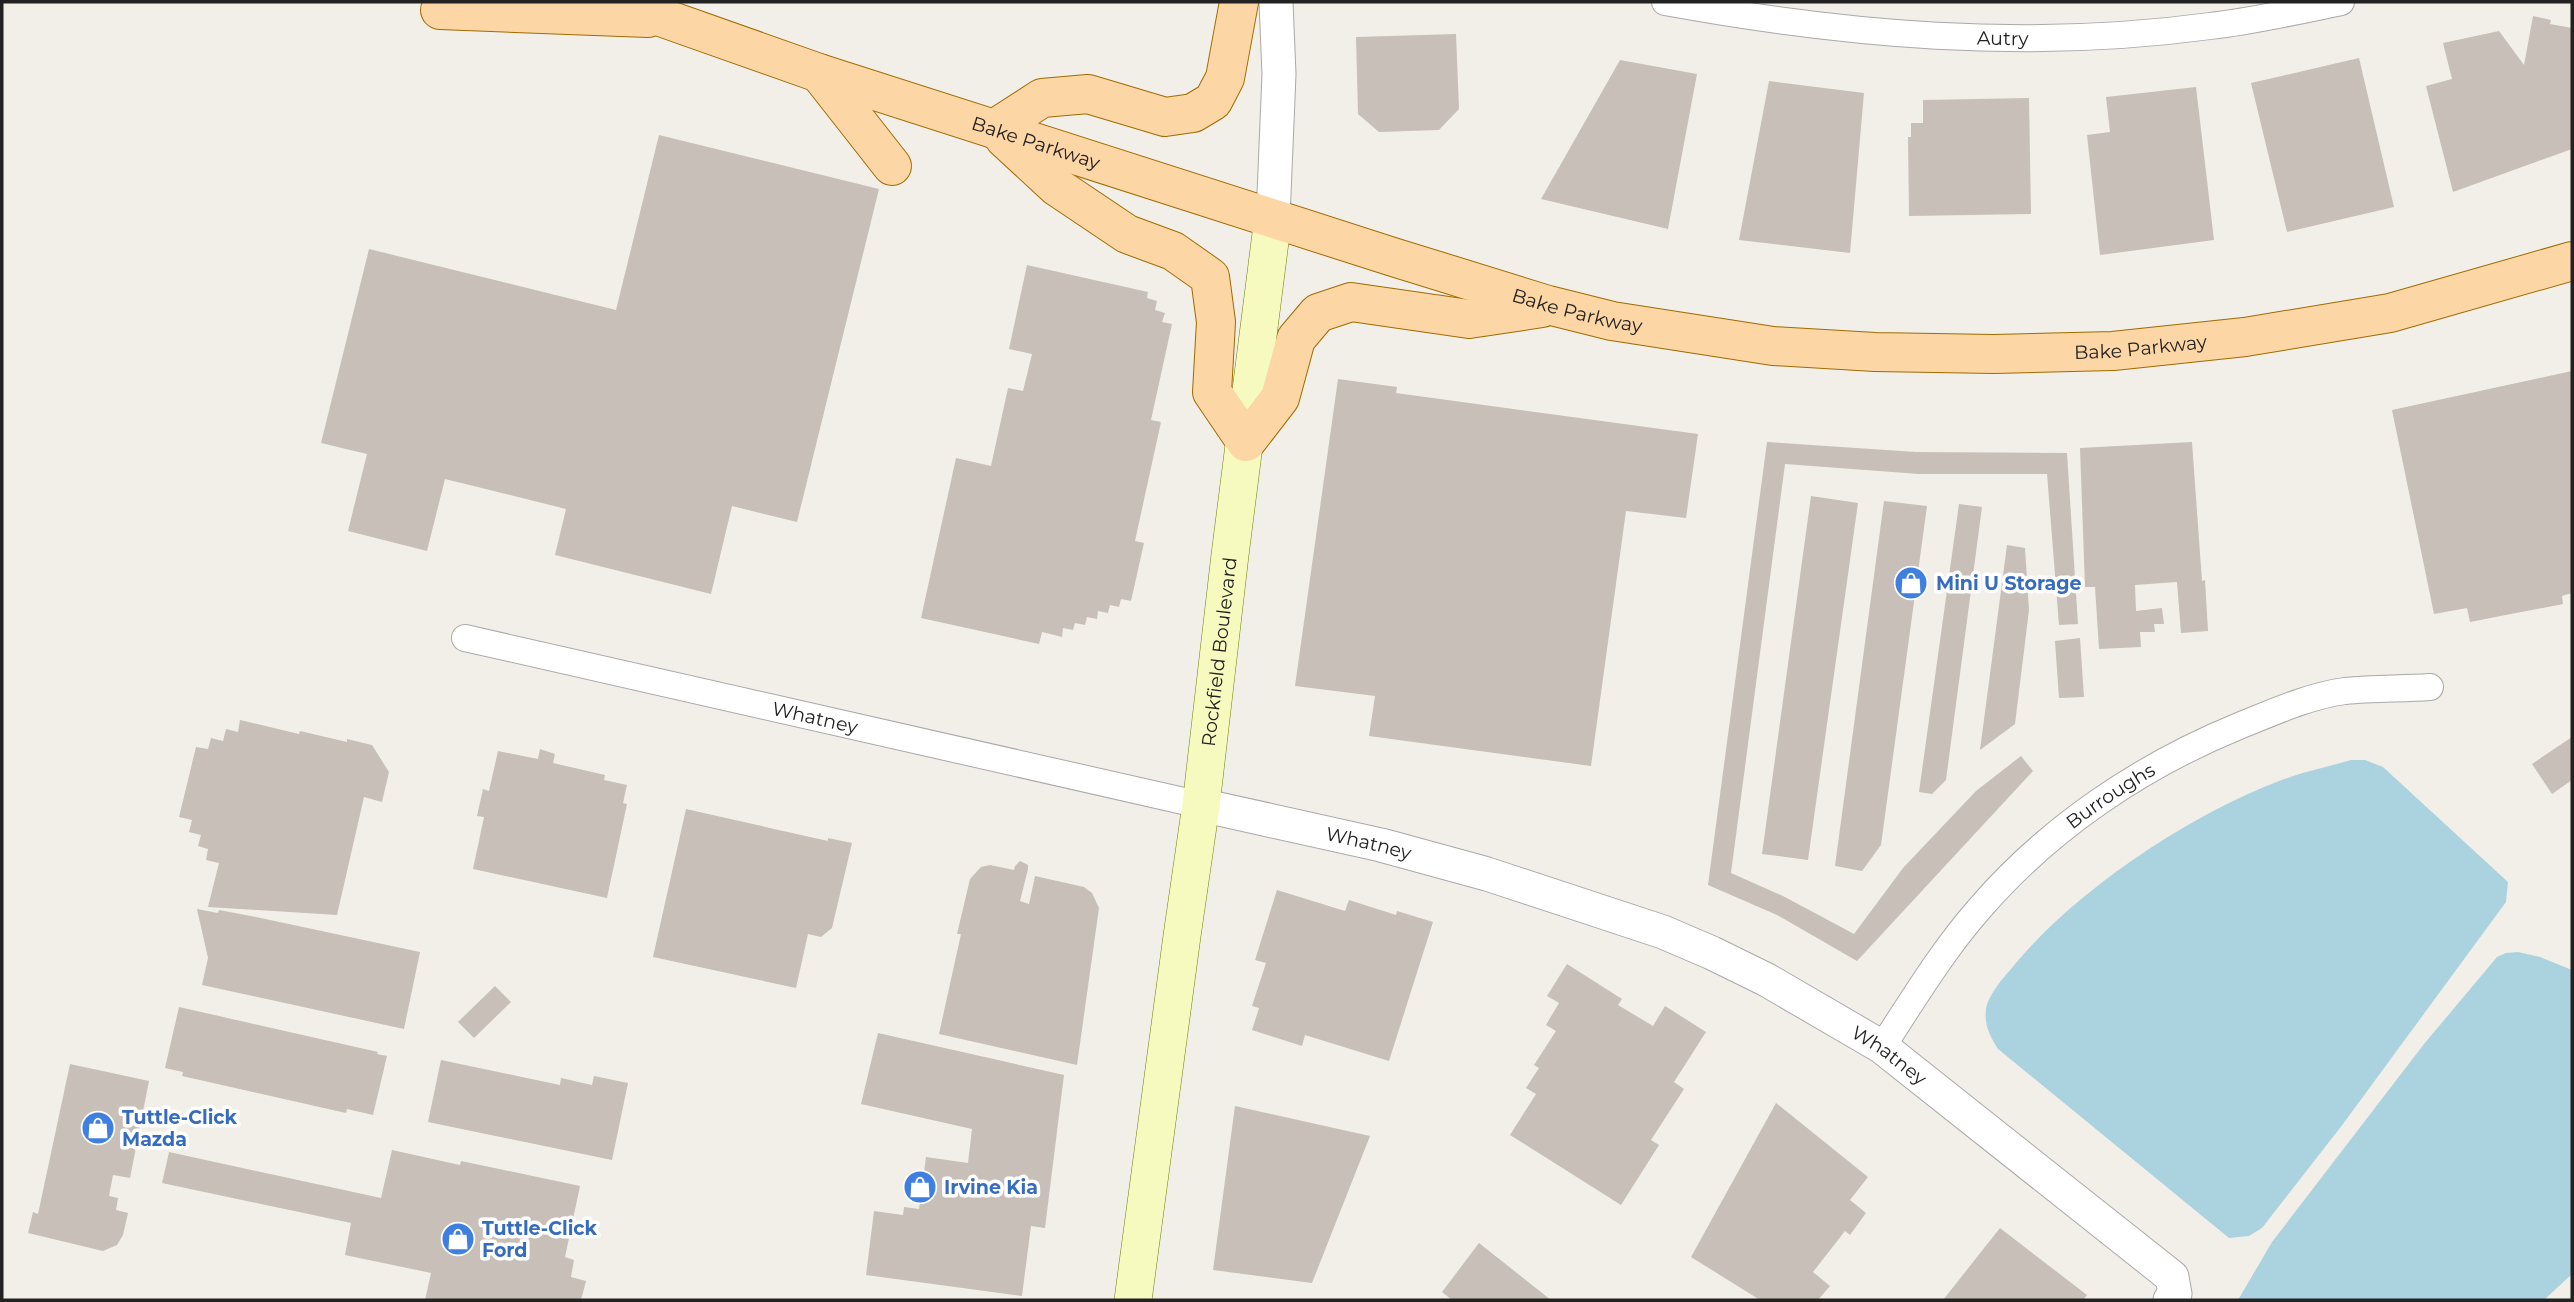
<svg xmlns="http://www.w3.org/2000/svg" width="2574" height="1302" font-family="Montserrat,sans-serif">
<rect width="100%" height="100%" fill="#f2efe9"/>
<!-- water -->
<path fill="#aad3df" d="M2351,760H2365L2383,767L2508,882L2506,902L2343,1124L2262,1228L2249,1236L2229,1238L1998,1049C1990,1036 1984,1025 1986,1009C1988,996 2002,979 2011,969C2072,893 2187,816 2279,781C2302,772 2327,767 2351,760Z
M2518,952L2540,957L2572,970V1274L2544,1300H2238L2272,1242L2424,1044L2497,957L2506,953Z"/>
<!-- building -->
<path fill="#c7bfb8" d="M2533,16L2551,20L2550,24L2572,28V149L2453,192L2426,86L2452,79L2443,43L2499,31L2524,65Z
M1456,34L1459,109L1439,130L1379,132L1358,114L1356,37Z
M2359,58L2394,207L2287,232L2251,83Z
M1620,60L1697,74L1668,229L1541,199Z
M1769,81L1864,93L1850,253L1739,240Z
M2196,87L2214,240L2100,255L2087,135L2110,132L2106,97Z
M2029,98L2031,214L1909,216L1908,137H1911V123H1923V100Z
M659,135L879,189L797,522L732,506L711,594L555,555L566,509L445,479L427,551L348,531L367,454L321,443L369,249L616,310Z
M1027,265L1148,292L1147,298L1157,301L1155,310L1165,313L1162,322L1172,324L1151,420L1161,422L1135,541L1144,543L1131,601L1121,599L1119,607L1110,605L1108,613L1098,611L1097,619L1087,617L1085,625L1075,623L1073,630L1063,628L1062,637L1042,632L1039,644L921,618L956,458L991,466L1008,388L1023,391L1032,354L1009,349Z
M2572,371V593L2562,596L2563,604L2470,622L2467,608L2434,614L2392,410Z
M1338,379L1397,387L1396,393L1698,434L1686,518L1626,511L1591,766L1369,736L1375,696L1295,686Z
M1767,442L1916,452L2067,453L2078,624L2059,625L2047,474H1919L1785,464L1731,873L1783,896L1854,934L1903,868L1976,791L2021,756L2033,771L1857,961L1777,915L1708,885Z
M2192,442L2202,581L2205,580L2208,631L2181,633L2177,582L2135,585L2136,611L2162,608L2164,624H2154L2155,632H2140L2141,647L2099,649L2095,587H2085L2080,448Z
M1811,496L1858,503L1808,860L1762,854Z
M1884,501L1927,506L1881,845L1862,871L1835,866Z
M1959,504L1982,507L1946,780L1932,794L1919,792Z
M2007,545L2025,548L2029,610L2015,724L1980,750Z
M2080,638L2084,697L2059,698L2055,641Z
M240,720L299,734L300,731L347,742V739L372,745L389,772L382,802L364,797L337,915L208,907L219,863L206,860L208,849L198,846L201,835L189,832L192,820L179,817L196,747L208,749L211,738L223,741L226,729L238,732Z
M2572,737V780L2552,794L2532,764Z
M540,749L555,754L553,763L605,775L604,780L627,785L623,803L627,804L607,898L473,869L484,817L477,816L483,789L489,791L498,751L538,759Z
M686,809L828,841V838L852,843L832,928L821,937L808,934L796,988L653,957Z
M1020,861L1028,865V869L1020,901L1029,904L1035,876L1084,887L1092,893L1099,908L1077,1065L939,1034L961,934H957L970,879L981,867L990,865L1014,870L1015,866Z
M1277,890L1345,911L1349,900L1396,915L1397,911L1433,922L1389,1061L1305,1035L1302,1046L1252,1030L1259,1008L1252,1006L1266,963L1255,960Z
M197,909L218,913L219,910L256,917L420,952L404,1029L202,985L208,958Z
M1567,964L1622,999L1618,1005L1653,1026L1665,1006L1706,1032L1674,1082L1684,1089L1651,1140L1659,1145L1621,1205L1510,1135L1536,1094L1526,1088L1539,1068L1534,1065L1556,1031L1546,1025L1559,1003L1547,996Z
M495,986L511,1002L474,1038L458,1022Z
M179,1007L378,1052L377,1054L387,1056L373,1115L347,1109L346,1113L182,1076L183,1072L165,1068Z
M878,1033L1064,1075L1045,1228L1031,1226L1022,1296L866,1275L874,1211L903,1215L904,1207L919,1209L926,1157L968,1163L972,1129L861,1104Z
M441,1060L560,1085L561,1078L592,1085L594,1076L628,1083L612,1160L428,1122Z
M70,1064L149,1081L130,1178L113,1175L109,1196L118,1198L116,1210L128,1213L123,1235L117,1245L103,1251L28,1233L33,1212L38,1214Z
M1776,1103L1868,1177L1850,1200L1866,1213L1850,1235L1845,1231L1813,1272L1830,1286L1818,1300H1760L1691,1257Z
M1235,1106L1370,1136L1312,1283L1213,1270Z
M392,1150L460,1165L461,1161L580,1186L565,1257L574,1260L571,1277L586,1281L581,1300H425L431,1273L345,1255L351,1223L162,1183L169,1152L381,1198Z
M2000,1228L2087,1295L2083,1300H1943Z
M1479,1243L1551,1300H1452L1442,1292Z"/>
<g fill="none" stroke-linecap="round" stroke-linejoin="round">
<defs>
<g id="minor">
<path id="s1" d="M1665,2C1846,35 2026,51 2210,26C2254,21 2298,11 2341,2"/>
<path id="s2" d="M465,638L1201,805"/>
<path id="s3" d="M1882,1047C1913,1000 1942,951 1980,908C2049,828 2141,766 2239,726C2272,713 2308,696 2345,691C2373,688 2402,689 2430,687"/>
</g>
<g id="tertiary">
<path d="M1273,218L1279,74L1276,2"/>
<path id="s4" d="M1201,805L1381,845L1487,874L1663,932L1712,953L1767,980L1882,1047L2172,1277L2175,1294L2170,1300"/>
</g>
<g id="secondary">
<path id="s5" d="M1133,1300L1182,936L1201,805L1230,555L1273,218"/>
</g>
<g id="primary">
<path id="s6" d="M618,2L819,73L1393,257L1548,305L1612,321L1773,346L1875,352L1994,354L2113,351L2245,337L2390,313L2572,261"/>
<path d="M440,10L648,18"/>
<path d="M819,73L892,166"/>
<path d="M994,129L1042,98L1088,94L1165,117L1193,113L1213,101L1225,78L1239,2"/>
<path d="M1004,138L1057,187L1127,234L1173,251L1210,277L1216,322L1212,392L1246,442L1280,398L1296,339L1318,313L1351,302L1469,319L1542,308"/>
</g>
</defs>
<!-- minor casing -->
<use href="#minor" stroke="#a9a9a9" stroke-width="28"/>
<!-- tertiary casing -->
<use href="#tertiary" stroke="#a9a9a9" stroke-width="35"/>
<!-- secondary casing -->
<use href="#secondary" stroke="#707d05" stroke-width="38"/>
<!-- primary casing -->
<use href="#primary" stroke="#a06b00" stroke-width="40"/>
<!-- minor -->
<use href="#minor" stroke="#fff" stroke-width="26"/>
<!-- tertiary -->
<use href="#tertiary" stroke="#fff" stroke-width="33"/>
<!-- secondary -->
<use href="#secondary" stroke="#f7fabf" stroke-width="37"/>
<!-- primary -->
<use href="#primary" stroke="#fcd6a4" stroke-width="38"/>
</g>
<!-- icons -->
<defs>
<symbol id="shop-disc" viewBox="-11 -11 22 22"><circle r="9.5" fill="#3f7fe0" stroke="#fff"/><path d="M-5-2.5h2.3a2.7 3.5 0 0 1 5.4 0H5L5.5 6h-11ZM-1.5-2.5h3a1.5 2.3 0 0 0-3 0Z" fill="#fff"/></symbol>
</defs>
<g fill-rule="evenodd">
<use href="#shop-disc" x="1892" y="564" width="38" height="38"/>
<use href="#shop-disc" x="79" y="1109" width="38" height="38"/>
<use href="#shop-disc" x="901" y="1168" width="38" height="38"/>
<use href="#shop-disc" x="439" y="1220" width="38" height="38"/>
</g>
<g text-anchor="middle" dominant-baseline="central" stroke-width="7" stroke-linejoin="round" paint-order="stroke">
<!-- street labels -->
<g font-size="19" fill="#222" stroke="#fff">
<text stroke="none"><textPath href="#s1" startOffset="340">Autry</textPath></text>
<text stroke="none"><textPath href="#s6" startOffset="441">Bake Parkway</textPath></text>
<text stroke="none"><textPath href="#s6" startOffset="1008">Bake Parkway</textPath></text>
<text stroke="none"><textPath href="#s6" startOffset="1575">Bake Parkway</textPath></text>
<text stroke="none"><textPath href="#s5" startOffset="654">Rockfield Boulevard</textPath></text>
<text stroke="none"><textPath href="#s2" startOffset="359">Whatney</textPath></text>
<text stroke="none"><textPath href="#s3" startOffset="343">Burroughs</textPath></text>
<text stroke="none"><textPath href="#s4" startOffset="172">Whatney</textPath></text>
<text stroke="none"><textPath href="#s4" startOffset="738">Whatney</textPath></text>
</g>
<!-- shop labels -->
<g font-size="19" font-weight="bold" fill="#366cbe" stroke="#fff" text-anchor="start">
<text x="1936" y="583">Mini U Storage</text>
<text x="122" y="1117">Tuttle-Click<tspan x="122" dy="22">Mazda</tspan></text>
<text x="944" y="1187">Irvine Kia</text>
<text x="482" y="1228">Tuttle-Click<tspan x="482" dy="22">Ford</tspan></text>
</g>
</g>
<!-- border -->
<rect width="2574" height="1302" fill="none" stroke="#222222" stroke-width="7"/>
</svg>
